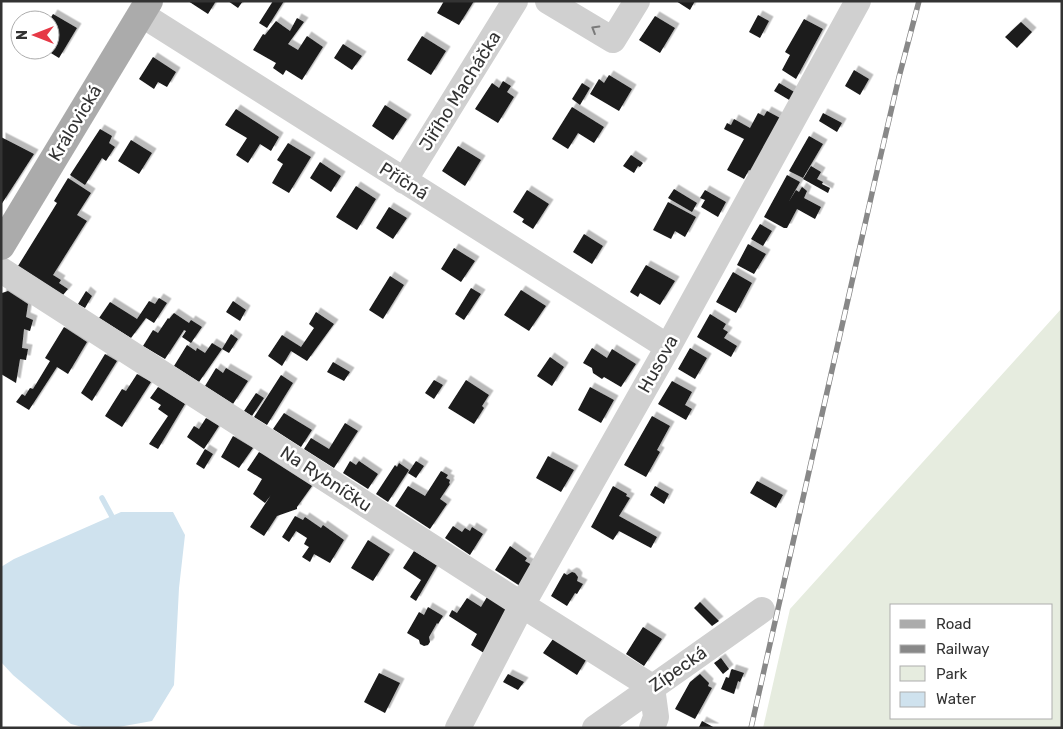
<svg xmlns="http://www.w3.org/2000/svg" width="1063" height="729" font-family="Rubik,sans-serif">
<defs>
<filter id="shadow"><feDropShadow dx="4.5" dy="-4.5" stdDeviation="0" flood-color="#0004"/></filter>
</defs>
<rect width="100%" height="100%" fill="#fff"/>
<!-- green -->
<path fill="#e6ecdf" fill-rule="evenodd" d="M1062,308V726L1060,728H763L790,609ZM892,605H1052V718H892Z"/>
<!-- water -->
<path fill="#cfe2ee" d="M121,512H173L185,535L179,588L174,685L152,721L113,728H86L71,724L13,675L1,662V567L14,559Z"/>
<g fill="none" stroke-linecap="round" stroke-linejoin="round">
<!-- stream -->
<path stroke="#cfe2ee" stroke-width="5.5" d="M102,498L115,522"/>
</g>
<!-- building -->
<path fill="#1a1a1a" filter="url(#shadow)" d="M188,1H216L208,14Z
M228,1H243L238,8Z
M273,1H284L267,28L259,23Z
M444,1H474L459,25L437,13Z
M676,1H695L690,10Z
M53,14L77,28L59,58L46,50H50V19Z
M758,15L769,21L760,38L749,32Z
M655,16L675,28L660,53L639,40Z
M297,18L304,22L288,44L298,50L307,36L323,47L302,80L286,70L283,75L273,68L276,63L253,50L263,34L265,35L276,21L290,31Z
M804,19L823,29L796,79L782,70L790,55L785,52Z
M1021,22L1032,32L1017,48L1005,37Z
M422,36L446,51L431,75L407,60Z
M343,44L362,56L352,70L334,58Z
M153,57L176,72L167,87L158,82L154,89L139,79Z
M854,70L869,79L860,95L845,86Z
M609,75L632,89L619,111L590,94L599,79L604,83Z
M503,81L511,86L507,92L514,97L498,123L475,109L492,83L499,88Z
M582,83L590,88L580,105L572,99Z
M779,83L796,93L791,101L774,91Z
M385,105L407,119L393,140L372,126Z
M572,107L604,127L594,143L578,133L568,149L552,139Z
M236,109L279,137L271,151L260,144L248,163L236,155L247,138L225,125Z
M767,111L782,119L753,172L749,170L744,179L727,170L744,139L724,129L727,123L731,125L734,119L750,128L758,113L764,116Z
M823,113L842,123L837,132L819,121Z
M100,129L112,136L109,143L115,147L106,161L102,158L85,185L70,175Z
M809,136L823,144L803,178L789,171Z
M1,137L34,154L1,205Z
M131,140L152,153L139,174L118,161Z
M288,143L311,157L289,193L272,183L283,164L277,160Z
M458,146L481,160L465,186L442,171Z
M631,155L643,163L640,167L638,166L634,173L623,166Z
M320,162L341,176L331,192L310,178Z
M811,166L821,172L817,179L823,182L822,184L830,188L828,193L803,179Z
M787,175L800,182L788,203L796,190L799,192L802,187L807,191L804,198L821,207L815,219L797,209L787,228H784L764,217Z
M68,178L91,193L77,215L87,221L53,275L61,280L59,283L68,289L63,295L18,266L57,203L54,201Z
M356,186L376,199L357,230L336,217Z
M674,189L697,203L692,212L668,198Z
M527,190L549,204L533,229L522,222L524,219L513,212Z
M705,190L726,202L718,217L701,207L705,200L700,198Z
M668,202L696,217L685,237L675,231L671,239L653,230Z
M389,207L407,218L393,239L376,228Z
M760,224L772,231L763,246L751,239Z
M584,234L603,246L592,264L573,252Z
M748,244L766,254L754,274L737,265Z
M454,248L475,261L461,282L441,269Z
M646,265L675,281L660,305L640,293L638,297L630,292Z
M733,272L752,283L736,313L716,302Z
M390,276L404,285L383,319L369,310Z
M471,288L481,294L464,320L455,314Z
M521,290L546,306L529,331L504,315Z
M8,291L28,304L26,317L33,320L30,331L24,329L22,348L28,349L26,360L20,359L16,383L1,374V299L2,293Z
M86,291L92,296L85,308L78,304Z
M159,298L167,303L154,323L146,318L131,338L99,318L110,302L137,319L149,301L155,304Z
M233,301L246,310L240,321L226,312Z
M316,312L334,324L307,361L291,351L282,366L268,356L282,335L301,347L314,328L309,324Z
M174,313L189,323L191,320L202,327L191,343L182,337L186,331L184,330L165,359L143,346L153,330L158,333L168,318L169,319Z
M710,314L726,324L723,329L728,332L724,338L737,346L731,357L697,337Z
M64,327L87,342L68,374L57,367L29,410L16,402L22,394L25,396L30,388L33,389L50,361L45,358Z
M231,334L238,339L229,353L222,349Z
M212,343L222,349L199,382L174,366L187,345L196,351L197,348L205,353Z
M592,348L607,358L612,349L636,364L621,387L604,377L602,379L593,373L592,368L583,363Z
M690,348L707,358L695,379L678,369Z
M105,354L117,361L92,401L81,393Z
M550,357L564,367L552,386L537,376Z
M333,362L350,372L344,381L327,372Z
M216,368L223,373L226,368L248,381L233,404L205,386Z
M137,374L151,382L122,427L105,416L122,389L126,391Z
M281,375L293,383L267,425L254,417Z
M434,380L443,385L434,399L425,393Z
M466,380L489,395L482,406L484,408L474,424L448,408Z
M672,381L692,392L685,405L692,409L686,420L658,404Z
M158,387L185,404L158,449L149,444L168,416L158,409L161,405L150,398Z
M590,387L614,400L601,423L578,410Z
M256,393L264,398L252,416L244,411Z
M284,413L312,430L301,447L273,429Z
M652,416L670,426L657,450L660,452L646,477L624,465Z
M206,418L219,426L204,449L187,437L194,426L199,429Z
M345,423L358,431L334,468L304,449L311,438L329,449Z
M233,436L253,448L239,468L221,457Z
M205,449L213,454L204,469L196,464Z
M259,452L312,486L297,507V509L277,516L264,536L250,527L271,495L265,503L253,494L262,479L247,470Z
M548,456L574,470L561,492L536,478Z
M350,461L356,465L359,461L378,474L368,489L343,473Z
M416,461L424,466L416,478L408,473Z
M399,463L409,470L388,502L376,494L395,465L397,467Z
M441,471L448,475L446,478L450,480L449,483L450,484L440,499L447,504L430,529L395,506L408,486L425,496Z
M757,481L783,495L776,508L750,493Z
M613,486L627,494L626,496L630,498L619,516L657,537L651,548L619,531L613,540L591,527Z
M655,486L669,494L664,504L650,495Z
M295,516L303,520L305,517L321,528L323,525L344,540L330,563L314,554L310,562L302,557L309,547L304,544L307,538L296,531L289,542L282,537Z
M453,526L462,532L465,528L470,531L472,527L483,534L470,555L445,538Z
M368,540L390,554L373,581L351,568Z
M510,546L527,558L525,561L532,565L520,586L495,570Z
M414,551L437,565L416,601L410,597L421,580L403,568Z
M564,573L567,575L572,572L575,573L578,577L577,581L583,584L577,594L575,593L567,606L551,596Z
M487,597L507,610L484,653L471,645L477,634L449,616L452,610L457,613L467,598L481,607Z
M700,602L719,621L712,626L694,608Z
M428,607L443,616L438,624L437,623L429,637L430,642L428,645L424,646L420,644L419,640L407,633L419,612L424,615Z
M643,627L662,639L644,666L626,654Z
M553,639L586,660L577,675L543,653Z
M721,658L729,669L723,674L714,663Z
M732,669L744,673L740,682L738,681L734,694L721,689L726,677L729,678L731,670Z
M379,673L400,683L385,713L364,702Z
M508,674L524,682L518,690L503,682Z
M700,674L709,683L708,686L712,688L695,719L675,709L690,682Z
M702,721L715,728L699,727Z"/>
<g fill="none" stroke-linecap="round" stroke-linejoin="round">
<!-- minor -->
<path stroke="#d0d0d0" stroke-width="26" d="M548,1L613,40L637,1
M141,14L668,347
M404,181L515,1
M1,270L522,605L652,687L656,717L652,728
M458,728L522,605L668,347L858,1
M595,728L762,610"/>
<!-- major -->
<path stroke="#ababab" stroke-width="28" d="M1,246L149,1"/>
<defs>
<path id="rail" d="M751,728L875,180L899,77L919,1"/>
</defs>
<!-- rail casing -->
<use href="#rail" stroke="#888" stroke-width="5.5"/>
<!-- rail -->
<use href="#rail" stroke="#fff" stroke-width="4" stroke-dasharray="11" stroke-linecap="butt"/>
</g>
<!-- one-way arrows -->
<defs><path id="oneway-chevron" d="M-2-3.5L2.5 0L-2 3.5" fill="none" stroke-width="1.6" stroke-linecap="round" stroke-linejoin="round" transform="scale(1.25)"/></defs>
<use stroke="#7a7a7a" href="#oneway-chevron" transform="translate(595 29) rotate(-149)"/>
<g text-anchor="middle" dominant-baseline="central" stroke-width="5" stroke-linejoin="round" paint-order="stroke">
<!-- street labels -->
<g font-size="18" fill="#333" stroke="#fff">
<text transform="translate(460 91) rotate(-58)">Jiřího Macháčka</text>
<text transform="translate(75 123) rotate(-59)">Královická</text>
<text transform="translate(404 181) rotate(32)">Příčná</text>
<text transform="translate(658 364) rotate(-61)">Husova</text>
<text transform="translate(326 479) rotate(33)">Na Rybníčku</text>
<text transform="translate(678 669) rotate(-35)">Zípecká</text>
</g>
</g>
<!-- border -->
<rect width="1063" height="729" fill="none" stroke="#333333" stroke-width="5"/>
<!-- legend -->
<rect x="890" y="604" width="162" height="115" fill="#ffffff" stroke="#adadad"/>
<rect x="900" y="620" width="25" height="8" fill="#ababab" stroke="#adadad"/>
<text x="936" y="629" font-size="15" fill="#333333">Road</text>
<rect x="900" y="645" width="25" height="8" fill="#888888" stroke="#adadad"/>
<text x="936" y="654" font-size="15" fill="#333333">Railway</text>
<rect x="900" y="666" width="25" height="15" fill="#e6ecdf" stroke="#adadad"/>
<text x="936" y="679" font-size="15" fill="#333333">Park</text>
<rect x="900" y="692" width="25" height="15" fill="#cfe2ee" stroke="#adadad"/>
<text x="936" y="704" font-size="15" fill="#333333">Water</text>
<!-- north arrow -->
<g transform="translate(35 35) rotate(270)"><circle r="24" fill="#ffffff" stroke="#adadad"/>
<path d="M0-4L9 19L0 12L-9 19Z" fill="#e63946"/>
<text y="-8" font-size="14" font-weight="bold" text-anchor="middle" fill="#333333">N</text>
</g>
</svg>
